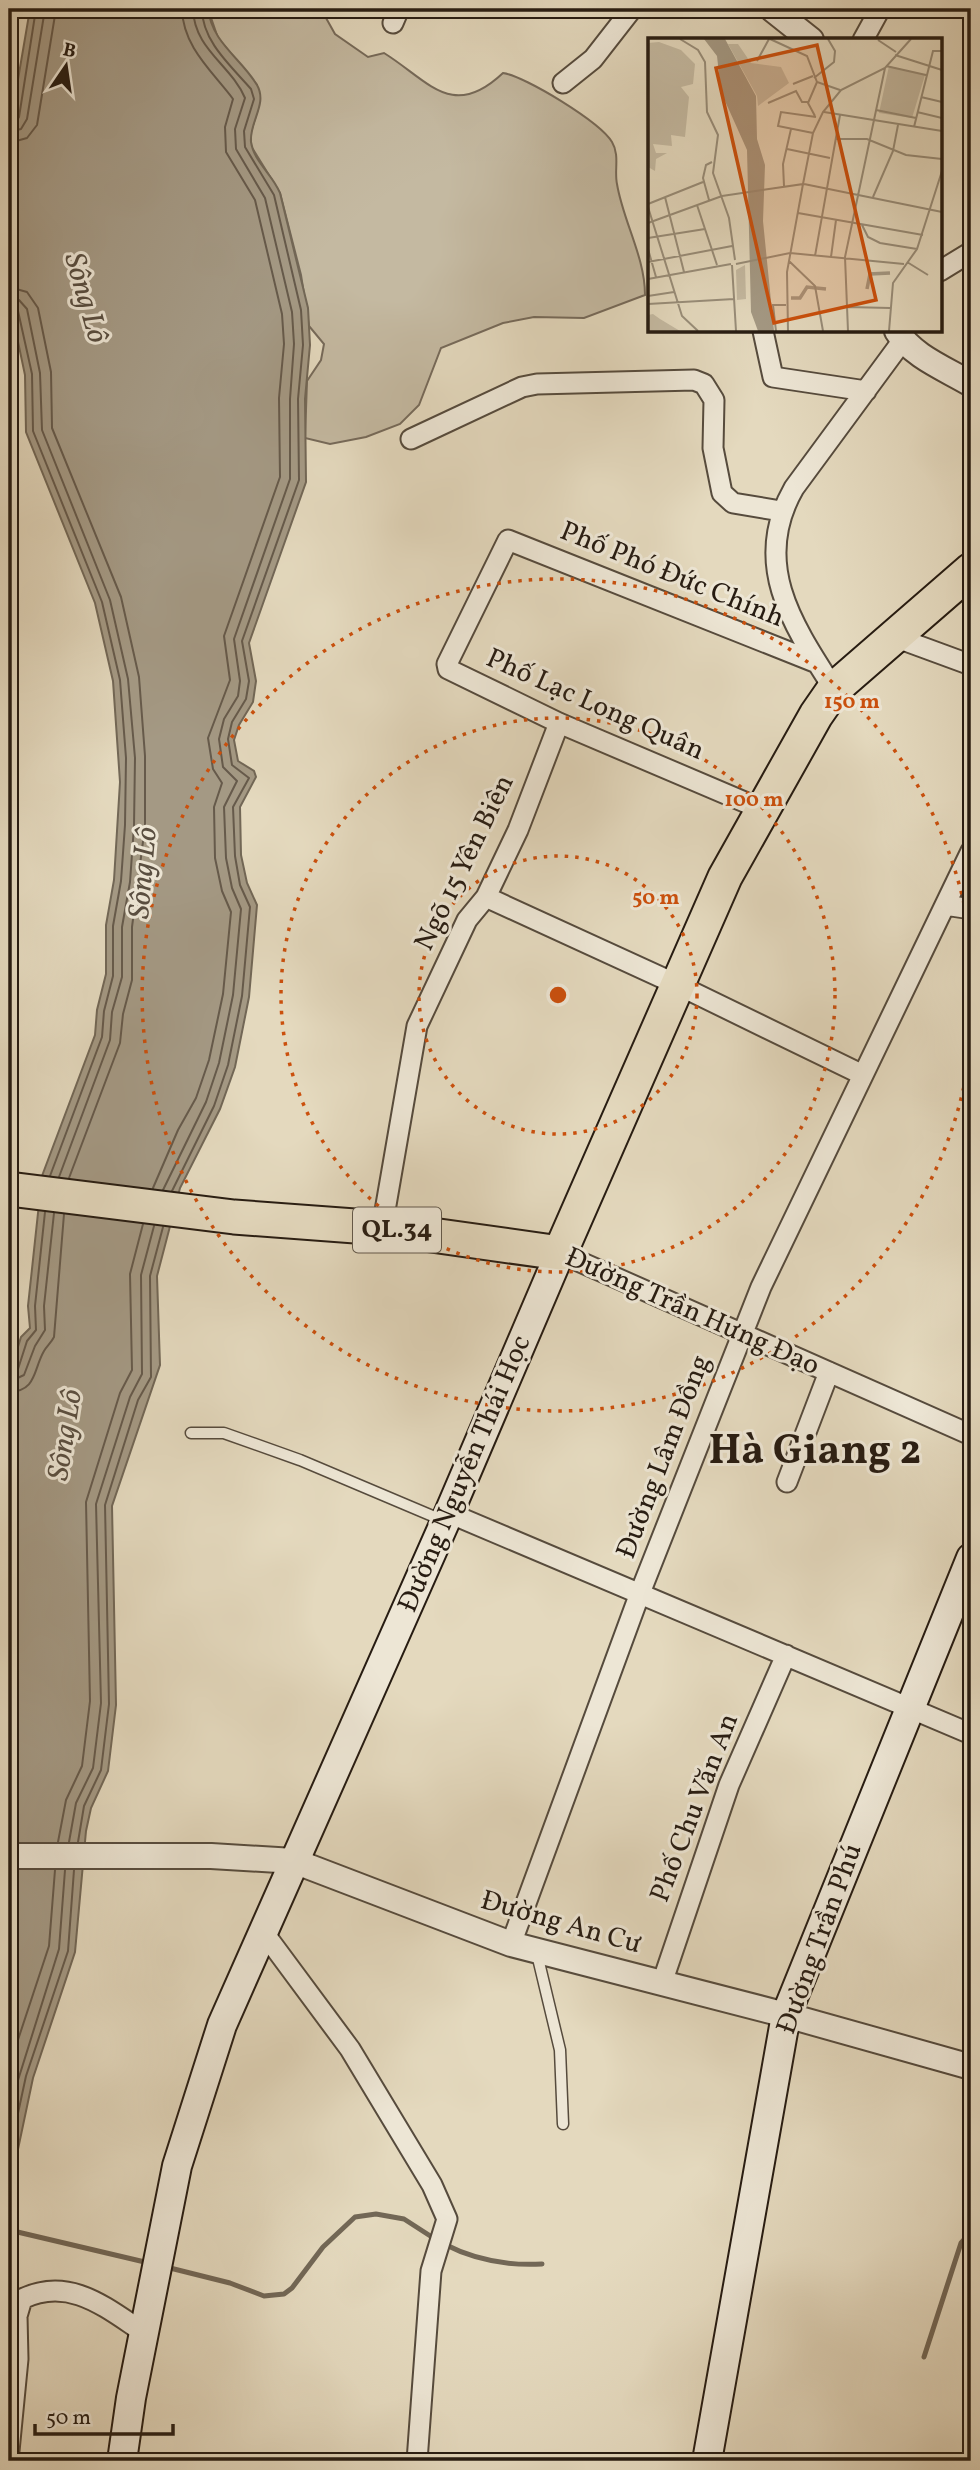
<svg xmlns="http://www.w3.org/2000/svg" width="980" height="2470" font-family="Vollkorn,serif">
<rect width="100%" height="100%" fill="#e4d9be"/>
<filter id="stains"><feTurbulence type="fractalNoise" baseFrequency=".00286" numOctaves="4"/><feColorMatrix values="0 0 0 0 .2 0 0 0 0 .09 0 0 0 0 .02 0 0 0 .5 -.17"/></filter>
<radialGradient id="worn" r=".72"><stop offset=".6" stop-color="#630" stop-opacity="0"/><stop offset="1" stop-color="#630" stop-opacity=".3"/></radialGradient>
<!-- green -->
<path fill="#c4b9a1" stroke="#766a5a" stroke-width="2" d="M208,9H321L335,34L368,57L384,53C429,81 452,121 503,73C525,76 600,122 612,142C620,155 614,171 617,184C623,221 645,257 645,295L584,318L534,317L503,323L441,348L419,405L400,424L366,437L330,444L305,438L307,381L321,360L324,344L309,326L301,275L280,193L251,146V132L258,109L257,85L218,38Z"/>
<!-- water -->
<path fill="#a49984" stroke="#726756" stroke-width="2" d="M30,9H208C212,43 241,58 257,85C268,104 249,122 251,142C254,162 273,175 280,193L308,308L310,345L305,399L306,482L249,643L256,681L253,702L239,725L234,740L238,761L254,771L256,777L240,807L241,855L247,883L257,905L249,997L235,1067L220,1109L180,1188L157,1276L160,1365L112,1506L116,1705L108,1771L91,1808L86,1831L75,1952L33,2078L17,2154L9,2174V1376L21,1337L30,1328L28,1306L42,1176L95,1035L97,1010L106,974V925L114,880L120,782L113,681L95,603L26,432L25,375L9,299V132Z"/>
<g fill="none" stroke-linecap="round" stroke-linejoin="round">
<!-- shore -->
<path stroke="#665a4b" stroke-width="2" d="M9,123L16,122L19,117L36,9
M9,132L21,129L27,119L45,9
M9,143L27,138L37,125L56,9
M9,287L27,292L38,308L51,372L52,428L121,597L139,677L145,756V826L132,927V980L123,1014L120,1043L69,1178
M9,298L19,300L27,309L40,373L42,430L110,600L128,679L135,758L134,826L130,882L122,927V977L112,1012L110,1040L59,1177
M9,306L18,311L32,374L33,431L102,602L120,680L126,758L125,825L121,881L113,926V976L104,1011L102,1037L50,1176
M153,1188L178,1130L196,1098L209,1060L223,994L231,912L222,891L215,858L214,807L222,783L213,769L208,738L230,680L224,636L280,477L279,398L284,344L282,314L255,200L226,152L225,127L233,99C212,71 183,47 182,9
M163,1190L206,1102L219,1063L233,995L241,909L232,888L226,858L224,807L237,781L223,767L219,739L224,719L238,696L240,681L234,639L290,479V399L294,344L292,312L265,198L236,149L235,129L245,98C231,65 194,49 193,9
M172,1191L214,1106L228,1065L242,996L250,907L240,885L235,856L233,807L249,778L232,765L228,739L232,722L246,699L249,681L242,641L299,480L298,399L303,345L301,310L274,195L245,147L244,131L254,99L251,89C231,66 202,41 202,9
M9,1373L18,1369L27,1341L36,1330L35,1306L45,1212
M9,1382L24,1375L35,1346L45,1330L44,1306L54,1213
M9,1392C37,1391 33,1370 44,1351C47,1346 51,1343 54,1337L64,1214
M58,1842L66,1800L82,1766L90,1701L86,1502L120,1393L132,1370L130,1274L143,1224
M69,1842L76,1803L93,1768L101,1703L96,1504L130,1397L142,1374L141,1275L154,1226
M78,1842L84,1806L101,1770L109,1704L105,1505L138,1400L151,1377L150,1276L163,1227
M9,2067L49,1946L55,1870
M9,2109L59,1949L65,1870
M9,2155L26,2076L68,1951L74,1870"/>
<!-- stream -->
<path stroke="#726756" stroke-width="5" d="M9,2230L149,2263
M444,2244C475,2260 507,2266 542,2264
M166,2267L230,2283L264,2296L284,2294L292,2288L323,2247L355,2217L376,2214L404,2219L435,2239
M924,2357L961,2243L971,2232"/>
<defs>
<path id="service" d="M191,1433H224L300,1460L442,1520
M537,1954L560,2050L563,2124"/>
<path id="minor" d="M393,23L399,9
M863,40L880,9
M563,83L593,59L632,9
M940,271L971,252
M763,331L773,377L866,391
M411,439L522,387L537,384L694,380L704,384L714,400L713,448L722,493L733,503L781,511
M892,636L971,665
M834,689C792,624 751,563 794,488L903,340
M761,809L559,723L448,669L447,664L508,540L817,663
M486,897L678,985L863,1075
M945,905L971,909
M382,1228L417,1026L467,920L486,897L518,830L559,723
M560,1253L971,1435
M787,1482L829,1372
M449,1513L971,1734
M264,1933L350,2049L432,2185L447,2219L431,2271L417,2461
M511,1944L640,1593L761,1287L971,851
M662,1983L729,1785L786,1655
M9,2451L18,2359L17,2316L22,2299C69,2276 105,2307 143,2332"/>
<path id="tertiary" d="M772,9L811,40
M897,331C912,356 946,369 971,384
M9,1856H211L294,1861L511,1944L786,2015L971,2067"/>
<path id="secondary" d="M122,2461L131,2398L177,2166L222,2025L445,1522L560,1253
M707,2461L786,2015L971,1558"/>
<path id="trunk" d="M9,1189L234,1217L382,1228L560,1253L725,877L816,715L834,689L971,570"/>
</defs>
<!-- service casing -->
<use href="#service" stroke="#564b3d" stroke-width="13"/>
<!-- minor casing -->
<use href="#minor" stroke="#564b3d" stroke-width="23"/>
<!-- tertiary casing -->
<use href="#tertiary" stroke="#564b3d" stroke-width="28"/>
<!-- secondary casing -->
<use href="#secondary" stroke="#271c12" stroke-width="32"/>
<!-- trunk casing -->
<use href="#trunk" stroke="#271c12" stroke-width="37"/>
<!-- service -->
<use href="#service" stroke="#ede6d5" stroke-width="10"/>
<!-- minor -->
<use href="#minor" stroke="#ede6d5" stroke-width="19"/>
<!-- tertiary -->
<use href="#tertiary" stroke="#ede6d5" stroke-width="24"/>
<!-- secondary -->
<use href="#secondary" stroke="#ede6d5" stroke-width="28"/>
<!-- trunk -->
<use href="#trunk" stroke="#e4d9be" stroke-width="33"/>
</g>
<!-- distance rings -->
<g fill="none" stroke="#cb500d" stroke-width="3.5" stroke-dasharray="3.5 7">
<circle cx="558" cy="995" r="139"/>
<circle cx="558" cy="995" r="277"/>
<path d="M971 1046A416 416 0 1 1 971 944"/>
</g>
<g text-anchor="middle" dominant-baseline="central" stroke-width="6" stroke-linejoin="round" paint-order="stroke">
<!-- shield labels -->
<rect fill="#ede6d5" stroke="#62594c" stroke-width="2" x="353" y="1207.5" width="88" height="45" rx="5"/>
<g font-size="26" font-weight="bold" fill="#271c12">
<text x="397" y="1230">QL.34</text>
</g>
<!-- street labels -->
<g font-size="28" fill="#271c12" stroke="#ede6d5">
<text transform="translate(672 575) rotate(22)">Phố Phó Đức Chính</text>
<text transform="translate(595 705) rotate(24)">Phố Lạc Long Quân</text>
<text transform="translate(465 863) rotate(-64)">Ngõ 15 Yên Biên</text>
<text transform="translate(692 1312) rotate(24)">Đường Trần Hưng Đạo</text>
<text transform="translate(664 1457) rotate(-69)">Đường Lâm Đồng</text>
<text transform="translate(465 1474) rotate(-67)">Đường Nguyễn Thái Học</text>
<text transform="translate(695 1808) rotate(-69)">Phố Chu Văn An</text>
<text transform="translate(561 1923) rotate(16)">Đường An Cư</text>
<text transform="translate(820 1939) rotate(-70)">Đường Trần Phú</text>
</g>
<!-- water labels -->
<g font-size="30" font-style="italic" fill="#594e40" stroke="#ede6d5">
<text transform="translate(85 298) rotate(74)">Sông Lô</text>
<text transform="translate(144 873) rotate(-85)">Sông Lô</text>
<text transform="translate(66 1435) rotate(-81)">Sông Lô</text>
</g>
<!-- town labels -->
<g font-size="42" font-weight="bold" fill="#271c12" stroke="#ede6d5">
<text x="815" y="1452">Hà Giang 2</text>
</g>
</g>
<!-- overview -->
<g transform="translate(648 38)">
<rect width="294" height="294" fill="#e4d9be"/>
<path d="M11,4L33,12L47,26L45,46L33,49L41,59L37,99L23,97L24,108L5,106L8,115H19L8,121L7,133L0,129V5ZM80,6H90L103,25L133,29L141,45L110,68L109,58ZM241,28L277,37L264,80L231,75ZM97,227L98,261L89,262L88,232ZM5,276L12,281L32,293H0V277Z" fill="#c4b9a1"/>
<path d="M56,1H77L108,58L109,101L117,127L115,183L126,293H110L103,274L99,112L73,54L69,18Z" fill="#a49984"/>
<path fill="none" stroke="#a49984" stroke-width="3.5" d="M219,251L222,236L242,235M143,260H152L159,249L178,251"/>
<path fill="none" stroke="#988d79" stroke-width="2" d="M32,1L50,12L57,24L59,74L70,97L65,135L81,180L87,222M122,1L159,18L169,44L192,52M230,2L248,14M247,17L294,32M109,23L121,1M238,28L278,37M166,40L186,24L187,13L180,1M145,46L165,38M273,59L294,64M120,65L148,53L154,64H160M228,72L268,80M176,74L294,93M269,74L294,80M167,78L160,65L169,44M266,89L285,13H294M165,95L130,88L133,74L168,79M187,101H219L258,117L294,121M139,111L182,120M156,146L294,174M136,148L135,126L143,91M74,158L155,146L165,95L175,74L193,52L237,30L263,1M17,159L36,234M225,159L245,113L250,87M61,162L55,140L58,127L64,124M0,166L55,144M49,167L69,227M0,169L34,278L50,293M150,175L275,197M0,185L74,158M214,187L220,199L232,205L269,211M0,200L57,191M0,211L8,239M167,218L192,77M183,219L188,182M141,223L167,248L175,293M0,224L84,208M259,224L280,237M88,226L142,215L256,226M84,227L88,293M0,241L83,226M0,258L26,254M0,266L86,261M199,269L242,270M128,293L125,267H138M140,293L139,234L155,146M200,293L197,219L237,30M241,293L245,245L269,211L294,133"/>
<path fill="#cb500d" fill-opacity="0.15" stroke="#cb500d" stroke-width="3.5" d="M169,7L228,262L126,285L68,30Z"/>
<rect width="294" height="294" fill="none" stroke="#271c12" stroke-width="3.5"/>
</g>
<circle cx="558" cy="995" r="10" fill="#cb500d" stroke="#ede6d5" stroke-width="3.5"/>
<g font-size="21" text-anchor="middle" font-weight="bold" fill="#cb500d" stroke="#ede6d5" stroke-width="6" stroke-linejoin="round" paint-order="stroke">
<text x="852" y="708">150 m</text>
<text x="754" y="806">100 m</text>
<text x="656" y="904">50 m</text>
</g>
<!-- margin -->
<rect width="980" height="2470" fill="none" stroke="#e4d9be" stroke-width="35"/>
<rect x="10" y="10" width="959" height="2449" fill="none" stroke="#271c12" stroke-width="3.5"/>
<rect x="18" y="18" width="945" height="2435" fill="none" stroke="#271c12" stroke-width="2"/>
<!-- north arrow -->
<g transform="translate(66 66) rotate(13)" stroke="#ede6d5" stroke-width="5" paint-order="stroke">
<path d="M0-5L12 26L0 18L-12 26Z" fill="#271c12"/>
<text y="-10" font-size="19" font-weight="bold" text-anchor="middle" fill="#271c12">B</text>
</g>
<!-- scale -->
<path d="M35 2424v10h138v-10" fill="none" stroke="#271c12" stroke-width="3.5"/>
<text x="46" y="2424" font-size="21" fill="#271c12" stroke="#ede6d5" stroke-width="5" paint-order="stroke">50 m</text>
<rect width="100%" height="100%" filter="url(#stains)"/>
<rect width="100%" height="100%" fill="url(#worn)"/>
</svg>
